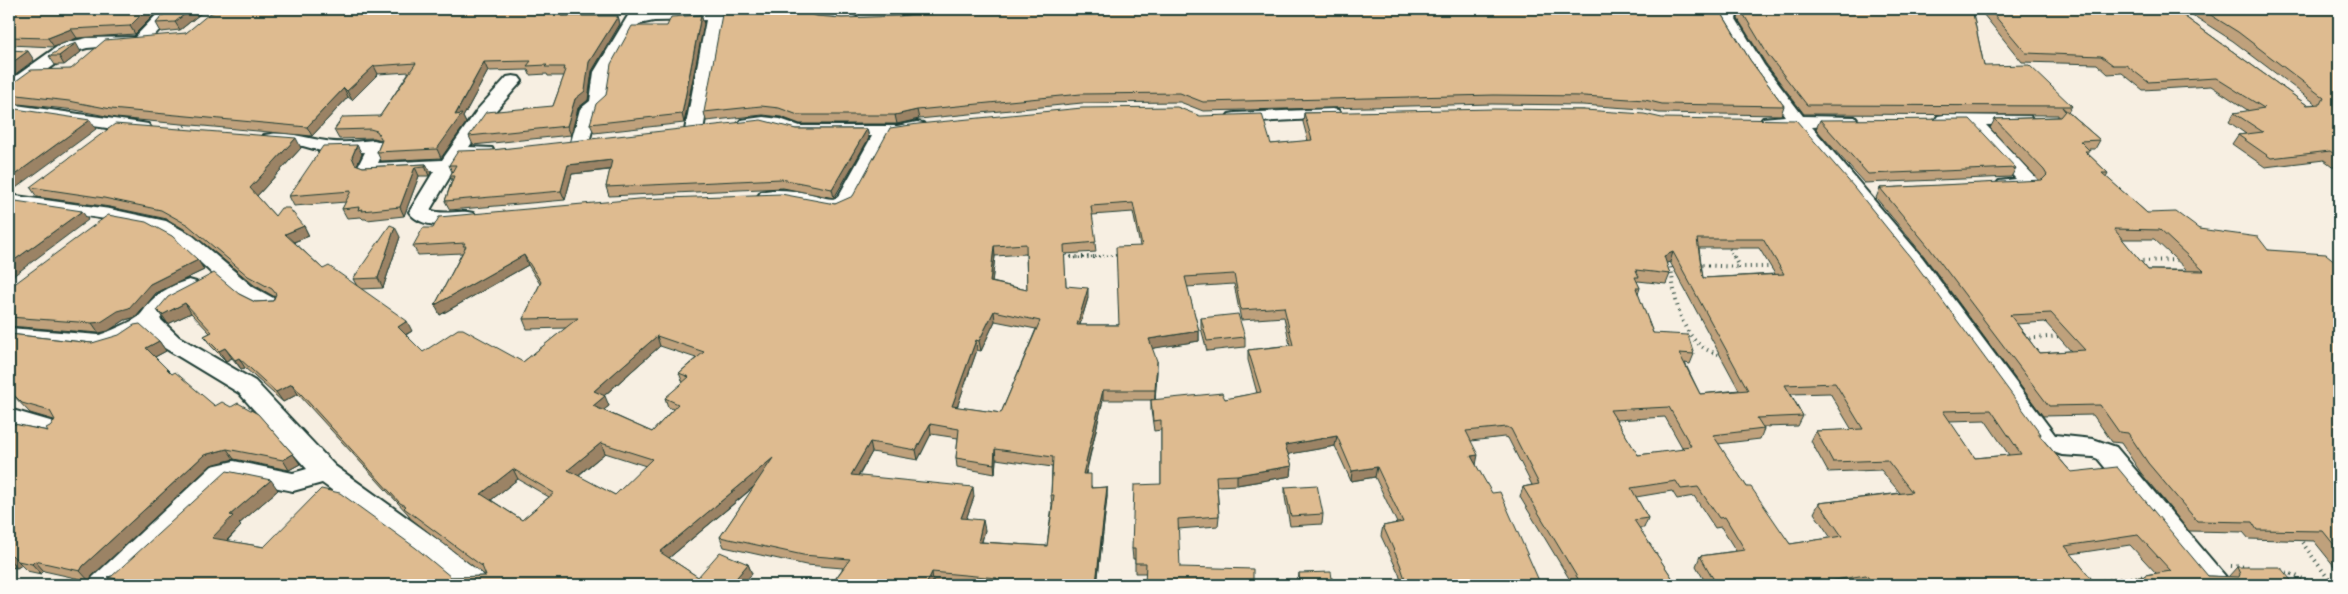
<svg xmlns="http://www.w3.org/2000/svg" width="2348" height="594" font-family="'Balsamiq Sans',sans-serif">
<rect width="100%" height="100%" fill="#f7efe2"/>
<filter id="ink" filterUnits="userSpaceOnUse"><feTurbulence type="fractalNoise" baseFrequency=".02" numOctaves="2"/><feDisplacementMap in="SourceGraphic" scale="10" xChannelSelector="R" yChannelSelector="G"/><feConvolveMatrix kernelMatrix="1 2 1 2 8 2 1 2 1" color-interpolation-filters="sRGB"/></filter>
<g filter="url(#ink)">
<g fill="none" stroke-linecap="round" stroke-linejoin="round">
<defs>
<path id="street" d="M162,9H179L147,43L87,48L73,52L15,93L9,94V81L61,44L87,38L135,37Z
M632,9H648L645,13L654,11L709,12L711,9H727L723,17L703,130L700,134H688L685,130L706,20L654,21L639,24L612,72L607,104L597,112L589,142L586,146H574L571,142L580,109L590,101L594,72Z
M787,9C802,8 814,11 828,13C837,15 847,14 857,17L859,20L857,23C835,29 810,18 789,12Z
M1723,9H1739L1736,19L1764,65L1803,116L1855,117L1858,121L1855,125L1812,127L1922,257L2055,435L2093,439L2116,447L2226,577L2230,585H2201L2098,459L2093,457L2062,455L2039,447L1908,267L1851,195L1793,127L1763,126L1760,122L1763,118L1785,116L1749,67L1720,19Z
M513,76L519,77L522,81L490,117L469,147L492,148L494,152L492,156L461,158L430,210C444,216 459,209 473,213L476,217L473,221C455,226 421,230 409,212L434,171L368,175L361,173L358,166L365,152L328,153L303,146L264,143L261,139L264,135C284,130 306,138 326,141C341,144 359,141 374,140L381,142L385,148L378,163L442,160L478,109L507,77Z
M9,104L142,123L148,124L151,128L148,132L142,133L9,114Z
M1332,109L1338,110L1341,114L1338,118L1235,123L1229,122L1226,118L1229,114L1235,113Z
M1944,115L2030,116L2033,120L2030,124L1986,125L2037,179L2040,183C2032,194 2011,192 1999,189L1996,185L1999,181L2016,179L1966,125L1938,124L1935,120L1938,116Z
M763,117L780,119L800,126H897L917,122L923,123L926,127L923,131L890,136L856,201L853,205L843,210L836,212L807,205L761,200L758,196L761,192C775,188 794,191 808,193C818,195 830,202 838,197L872,136H798L777,129L741,128L738,124L741,120Z
M9,195L110,209L166,221L193,236L253,287L277,300L280,305L277,310L269,312C232,302 209,265 178,244C138,216 58,214 9,207Z
M189,280L196,282L200,287L196,292L167,310L160,319L179,337L255,381L335,466L441,542L486,577L490,585H458L423,556L322,483L293,491L234,479L229,481L119,585H89L93,577L212,466L234,461L293,473L307,469L239,393L163,347L147,332L140,333L125,343L99,351L9,342V328L99,335C104,334 136,320 138,317C143,313 146,306 151,301C159,292 177,283 189,280Z
M9,409L57,423L61,429L57,435L49,438L9,425Z"/>
</defs>
<!-- street casing -->
<use href="#street" stroke="#1f3d34" stroke-width="4"/>
<!-- path-far1 -->
<path stroke="#1f3d34" stroke-width="2.5" stroke-dasharray="1 3" stroke-linecap="butt" d="M178,131L189,123
M1728,245L1734,258
M1063,253L1074,258
M1075,258L1118,255"/>
<!-- path -->
<path stroke="#1f3d34" stroke-width="4" stroke-dasharray="1 4.5" stroke-linecap="butt" d="M1071,257H1094
M1734,257L1739,267H1773
M2137,261L2178,260
M1674,264L1671,265C1674,300 1681,349 1724,355
M1697,265L1739,267
M2024,339L2060,336
M2299,538L2333,585
M2231,566L2250,567
M2281,570L2318,585
M2092,582L2148,576"/>
<!-- street -->
<use href="#street" fill="#fdfcf7" fill-rule="evenodd"/>
</g>
<!-- wall -->
<path fill="#bfa17c" stroke="#1f3d34" fill-rule="evenodd" d="M9,9H160L135,34L77,38L54,47L9,45Z
M169,9H210L200,14L180,30L161,32L156,23Z
M221,9H564L565,16H618L620,24L592,71L588,100L578,108L571,135L473,145L469,136L553,106L564,76H548L547,74L530,75L528,70L488,71L463,117L466,123L441,158L381,161L377,152L382,140L374,138L339,139L334,130L380,116L409,72L378,74L352,100L348,97L312,136L116,118L75,110L9,103V86L71,69L186,33Z
M700,9H709L708,10H700Z
M814,9H915L856,13Z
M1219,9H1722L1721,12L1750,60L1784,106L1781,115L1659,113L1642,109L1582,105L1492,104L1203,111L1180,102L1082,103L919,119L897,124H800L781,117L763,115L706,121L704,112L797,11L817,16L842,18L1140,11H1192Z
M1740,9H1972L1984,66L2072,106L2068,112L2100,140L2095,149H2089L2090,151L2088,154L2108,173L2106,177L2147,213L2268,250L2339,262V572L2314,541L2249,539L2243,532L2189,531L2141,473L2121,443L2112,442L2093,415L2043,416L1924,256L1876,198L1880,188L2040,181L1990,128L1995,119L2058,117V115L1804,114L1766,64L1738,19ZM2122,239H2154L2187,270H2148ZM2045,322L2071,351L2039,353L2017,324Z
M1979,9H2174L2307,105L2316,104L2233,41L2183,9H2333L2339,12V171L2324,160L2265,167L2232,144L2238,135L2246,134L2229,122L2234,113L2249,111L2211,86L2143,90L2122,73L2108,74L2097,64L2022,62Z
M701,15L704,24L684,123L594,133L590,124L606,95L667,26Z
M81,52L64,65H55L49,56Z
M1584,110L2041,434L2040,436L2071,472L2208,576L2228,577L2237,567L2295,585H1861V584L1856,585H1707L1696,566L1700,556L1736,551L1721,527L1715,528L1694,496L1677,499L1672,491L1636,497L1648,518L1644,528H1639L1677,585H1573L1520,497L1523,487L1532,485L1508,438L1504,437L1471,441L1476,465L1540,583L1539,585H1402L1399,574L1381,536L1383,526L1397,523L1375,477L1351,481L1335,446L1288,454L1292,466L1291,476L1237,485L1217,486L1219,516L1218,526L1178,529L1146,573H1135V559H1133L1132,549L1161,484V430L1154,431L1151,410V400H1154H1103L1086,474L1092,488L1107,487V497L1097,585H971L933,582L932,585H831L843,568L806,565L724,547L720,537L754,487L669,558L698,577L748,564L752,574L742,585H115L107,577L112,576L278,490L239,524L241,526L227,541L451,577L486,576L410,518L408,514L298,394L283,402L245,368L241,369L232,358L226,361L211,346L204,336L210,333L191,313L168,324L164,320L157,310L239,294L255,302L273,301L275,297L254,285L194,235L167,219L110,207L37,197L30,187L301,148L257,196L275,216L304,226L309,236L294,242L323,269L357,286L353,279L400,237L383,288L361,289L412,331L406,335L423,352L523,362L566,328L527,329L523,319L540,284L528,265L440,315L435,305L462,253L418,255L413,246L433,228L835,204L1271,144L1308,141L1303,122L1304,113ZM1133,212L1140,246L1119,325H1080L1088,298L1066,286L1064,254L1096,252L1092,215ZM1699,248H1759L1775,274L1703,278ZM1026,254L1027,290L992,282L995,256ZM1670,262L1739,390L1700,394L1685,363L1690,364L1694,354L1653,333L1638,294L1640,288L1637,282L1638,281L1666,284L1670,274L1666,263ZM1234,284L1241,320L1284,317L1290,345L1248,350V360L1257,393L1225,399L1155,400L1157,371L1152,348L1199,341V331L1187,287ZM995,321L1036,329L1001,413L957,407L977,350L981,351ZM660,346L696,358L679,373L683,383L665,398L668,407L673,409L652,432L603,410L609,406L604,396ZM1830,393L1852,430L1816,431L1811,441L1828,472L1881,470L1900,493L1819,503L1814,513L1831,538L1790,544L1747,487L1718,444L1760,439L1764,429L1763,427L1798,426L1803,416L1791,394ZM1665,417L1682,447L1681,450L1638,455L1616,420ZM1985,420L2009,455L1975,458L1949,421ZM931,434L958,438L956,458L957,467L995,474L996,459L1052,467L1051,495L1052,505L1047,546L982,542L985,530L966,519L974,497L859,476L872,452L918,460ZM605,453L646,466L615,495L578,476ZM518,479L549,497L522,520L491,500ZM2130,545L2156,573L2145,575L2143,577L2095,583L2071,554Z
M1820,120L2016,168L2011,177L1864,183L1816,129Z
M796,129H867L869,138L834,198L783,188L609,196L606,187L610,170L572,174L565,200L450,210L445,201L452,180L450,176L452,172L449,165L492,150Z
M362,154L357,165L363,167L426,164L431,173L429,176H419L404,216L367,220L366,219H363L361,217L347,218L342,209L346,202L294,206L289,196Z
M198,260L204,270L156,293L136,317L125,320L108,331L99,333L9,326V288Z
M1201,318L1245,337V347L1207,351L1201,328Z
M9,334L92,343L159,341L166,351L155,357L172,374L215,406L293,454L300,464L289,470L234,459L211,465L92,576L89,581L44,571L41,574L27,571L21,565L17,568L9,567V423L48,431L54,420L30,413L9,391Z
M1285,487L1323,514L1322,524L1290,526L1285,497Z
M1299,573L1333,585H1298Z"/>
<!-- shaded-wall -->
<path fill="#9b8365" stroke="#1f3d34" d="M147,9H160L135,34L130,26Z
M191,9H210L200,14L180,30L175,22Z
M562,9H564L565,25L562,16Z
M701,15L704,24L684,123L682,114Z
M618,16L620,24L592,71L588,100L578,108L571,135L567,126L575,99L589,62Z
M71,29L77,38L54,47L48,38Z
M76,43L81,52L64,65L59,56Z
M28,51L34,60L9,79V65Z
M484,62L488,71L463,117L466,123L441,158L437,149Z
M374,66L378,74L352,100L347,91Z
M344,88L348,97L312,136L307,127Z
M917,110L919,119L897,124L895,115Z
M90,120L96,129L9,193V179Z
M867,129L869,138L834,198L832,189Z
M296,138L301,148L255,198L250,188Z
M357,145L362,154L356,167L359,174L352,157Z
M612,160L615,169L572,174L565,200L561,191L568,165Z
M426,164L431,173L429,176L425,166Z
M415,167L419,176L404,216L400,207Z
M82,211L88,220L9,279V264Z
M304,226L309,236L291,243L285,234Z
M395,227L400,237L383,288L378,278Z
M994,246L995,256L991,292L990,282Z
M1673,252L1670,262L1661,265L1664,256Z
M524,255L528,265L440,315L435,305Z
M198,260L204,270L156,293L136,317L125,320L108,331L99,333L92,323L150,284Z
M1088,288V298L1077,334V325Z
M185,303L191,313L168,324L162,315Z
M994,311L995,321L981,351L979,341Z
M407,321L412,331L403,336L398,327Z
M1199,331V341L1149,349V339Z
M657,336L660,346L598,401L594,391Z
M976,340L977,350L954,416L952,406Z
M159,341L166,351L153,358L146,348Z
M225,348L232,358L226,361L219,351Z
M239,358L245,368L241,369L235,360Z
M1157,361V371L1155,400V390Z
M292,384L298,394L283,402L276,392Z
M1103,390V400L1083,484V474Z
M605,396L609,406L597,415L593,406Z
M930,424L931,434L918,460L916,450Z
M1337,436L1335,446L1285,455V445Z
M870,442L872,452L853,485L851,475Z
M601,443L605,453L572,480L568,470Z
M227,449L234,459L211,465L92,576L89,581L80,571L83,566L204,455Z
M995,449L996,459L995,474L994,464Z
M293,454L300,464L289,470L283,460Z
M1478,455L1476,465L1471,456Z
M773,458L776,468L664,562L660,552Z
M1292,466L1291,476L1237,485V475Z
M1377,467L1375,477L1351,481L1352,471Z
M513,469L518,479L486,504L481,494Z
M271,480L278,490L239,524L241,526L219,548L212,538L230,515Z
M973,487L974,497L963,528L961,518Z
M1107,487V497L1097,585H1096Z
M983,520L985,530L979,552L978,542Z
M12,555L22,565L17,568L9,559V558Z
M35,561L44,571L41,574L32,564Z
M748,564L752,574L742,585L733,582Z
M932,572L933,582L932,585H926Z
M1588,580L1586,585H1579L1580,582Z"/>
<!-- building -->
<path fill="#debb90" stroke="#1f3d34" fill-rule="evenodd" d="M9,9H147L130,26L71,29L48,38L9,37Z
M169,9H191L175,22L156,23Z
M221,9H562V16H618L589,62L585,91L575,99L567,126L469,136L486,112L553,106L566,70H563L564,67H545L547,65L527,66L531,61L484,62L455,115L462,114L437,149L377,152L382,140L377,131L370,129L334,130L343,117L380,116L416,63L374,66L347,91L344,88L307,127L111,109L69,101L9,94V86L31,70L71,69L105,40L186,33L209,14Z
M723,9H794L797,11L817,16L842,18L899,16L954,9H1131L1140,11H1192L1219,9H1722L1721,12L1750,60L1784,106L1662,104L1645,100L1584,96L1494,95L1203,102L1180,93L1081,94L917,110L895,115H798L779,108L761,106L704,112Z
M1741,9H1972L1984,66L2029,65L2072,106L1807,105L1768,55L1741,10Z
M1989,9H2174L2307,105L2321,104L2324,98L2238,32L2201,9H2333L2339,12V157L2330,151L2271,158L2238,135L2263,132L2234,113L2264,108L2216,78L2148,82L2126,65H2113L2101,56L2026,53Z
M701,15L682,114L590,124L596,104L606,95L611,64L632,26H667L671,17Z
M76,43L59,56H49L63,48Z
M9,50L28,51L9,65Z
M1177,107L1200,116L1262,114L1271,144L1312,140L1304,113L1494,109L1584,110L1644,114L1662,118L1796,120L1854,187L1911,258L2041,434H2038L2071,472L2117,467L2208,576L2239,577L2240,574L2237,567H2280L2295,585H1874L1866,575L1815,583L1817,585H1717L1700,556L1745,550L1725,517L1719,518L1698,487L1681,489L1676,481L1631,488L1648,518L1634,520L1677,585H1591L1588,580L1580,582L1523,487L1539,484L1511,429L1507,427L1466,431L1478,455L1471,456L1492,493L1500,492L1540,583L1525,585H1407L1400,564L1383,526L1403,522L1377,467L1352,471L1337,436L1285,445L1292,466L1237,475L1216,476L1219,516L1178,519L1180,567L1253,569V585H1145L1146,563H1135V549H1132L1134,485L1161,484V420L1153,421L1151,400L1222,393L1225,399L1261,392L1248,350L1293,345L1284,307L1241,310L1234,274L1185,277L1199,331L1149,339L1157,361L1155,390H1103L1083,474H1091V488L1107,487L1096,583H1091V585H995L997,578L932,572L926,585H831L850,559L803,555L720,537L773,458L660,552L698,577L720,552L748,564L733,582L742,585H158L132,582L107,577L112,576L227,471L271,480L230,515L233,516L212,538L264,547L321,489L340,493L416,548L451,577L486,576L482,566L404,508L406,506L400,503L292,384L276,392L239,358L235,360L225,348L219,351L204,336L212,332L185,303L162,315L157,310L168,297L214,273L239,294L255,302L273,301L276,294L272,289L248,276L188,225L161,210L104,198L30,187L115,124L296,138L250,188L275,216L281,208H289L304,226L285,234L323,269L329,266L407,321L398,327L423,352L458,329H463L523,362L578,318L523,319L541,282L524,255L435,305L466,246H463L465,243L413,246L423,228H433L439,217L638,199L781,194L835,204L853,196L890,128L918,124L1082,108ZM1133,203L1142,246L1116,247L1119,325H1077L1088,288L1066,286L1064,245L1096,242L1091,206ZM1697,239H1763L1784,274L1703,278ZM1026,244L1027,290L990,282L994,246ZM1673,252L1748,390L1700,394L1679,353L1694,354L1688,335L1653,333L1636,288H1640L1635,277H1639L1636,270L1670,274L1664,256ZM994,311L1040,321L1001,413L952,406L976,340L979,341ZM657,336L704,352L679,373L689,377L665,398L678,404L652,432L593,406L605,396L594,391ZM1835,383L1863,429L1816,431L1833,462L1887,460L1912,492L1819,503L1842,536L1790,544L1751,487H1747L1713,435L1764,429L1757,418L1803,416L1785,385ZM1669,407L1691,446L1682,447L1684,449L1638,455L1610,410ZM1991,410L2021,454L1975,458L1943,411ZM930,424L959,429L956,458L994,464L995,449L1053,457L1051,495H1054L1047,546L978,542L983,520L961,518L973,487L851,475L870,442L916,450ZM601,443L652,459L615,495L568,470ZM513,469L554,493L522,520L481,494ZM2138,535L2171,571L2145,575L2146,576L2095,583L2065,546Z
M2062,107L2100,140L2080,141L2090,151H2085L2108,173H2102L2147,213L2176,212L2199,229L2258,237L2268,250L2326,254L2336,262H2339V551L2323,531L2257,530L2252,522L2197,521L2148,463L2128,433L2119,432L2100,405L2049,406L1928,246L1880,188L2042,180L2047,175L2044,170L1995,119L2060,117L2065,111ZM2114,229L2160,230L2204,271L2148,270ZM2051,313L2085,350L2039,353L2010,315Z
M9,108L90,120L9,179Z
M1970,119L2016,168L1868,174L1820,120Z
M761,120L796,129H867L832,189L781,179L606,187L612,160L568,165L561,191L445,201L454,176H450L456,165H449L458,151L492,150Z
M357,145L352,157L355,164L363,167L426,164L425,166L415,167L400,207L362,211L363,209L358,210L359,207L342,209L351,191L289,196L323,146Z
M9,200L82,211L9,264Z
M108,215L146,222L172,236L198,260L150,284L129,308L118,311L101,322L92,323L9,317V288Z
M390,225L395,227L378,278L353,279Z
M1238,314L1245,337L1207,341L1201,318Z
M140,324L159,341L146,348L172,374L175,372L215,406L222,402L231,407L238,403L258,414L293,454L283,460L227,449L204,455L83,566L80,571L35,561L32,564L18,561L12,555L9,558V423L48,431L46,428L50,426L55,420L50,411L22,403L9,390V334L92,343L119,335L134,325Z
M1317,485L1323,514L1291,516L1285,487Z
M1331,572L1333,585H1300L1299,573Z"/>
</g>
<!-- margin -->
<rect width="2348" height="594" fill="none" stroke="#fdfcf7" stroke-width="30"/>
<rect x="15" y="15" width="2318" height="564" fill="none" stroke="#1f3d34" stroke-width="2" filter="url(#ink)"/>
</svg>
